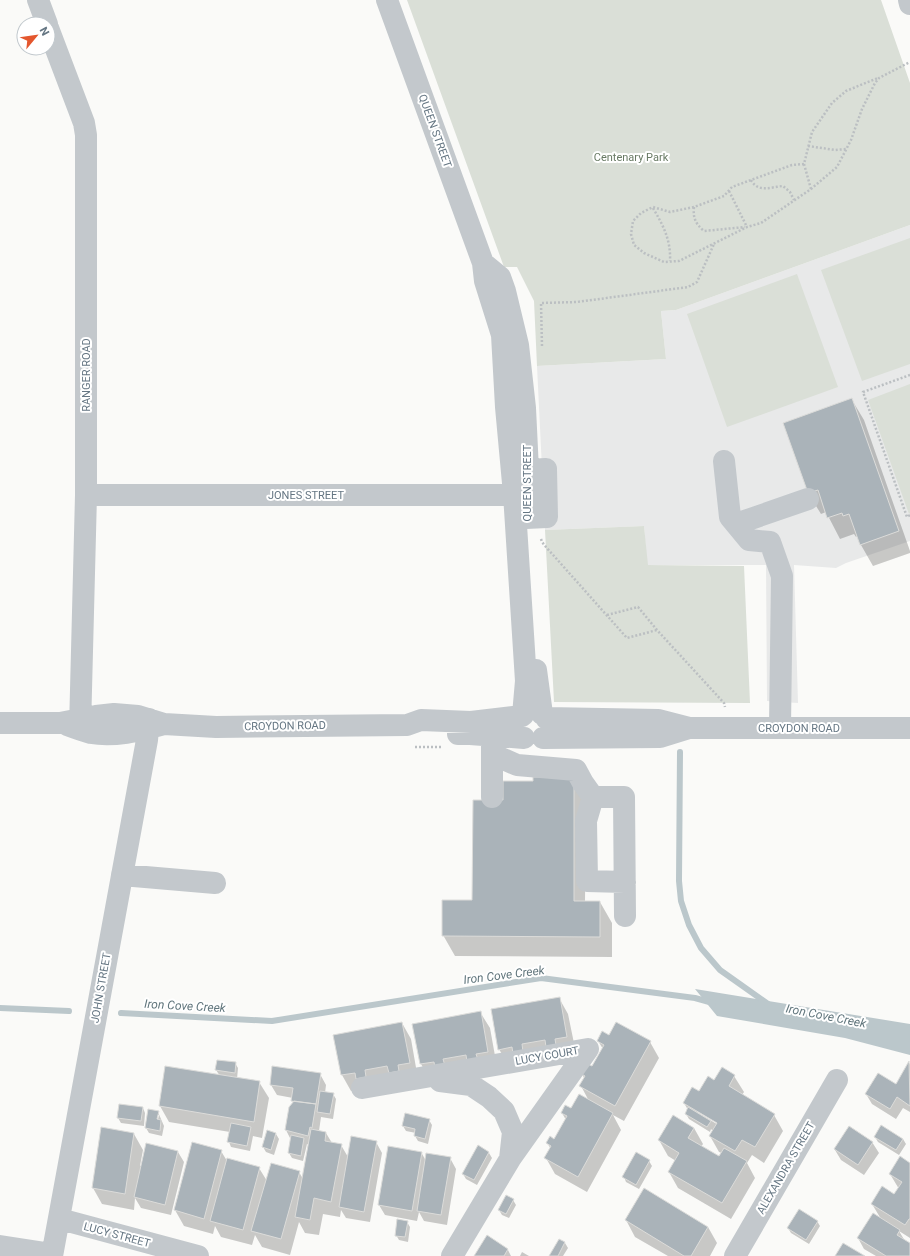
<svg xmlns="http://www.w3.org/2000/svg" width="910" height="1256" font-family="Roboto,sans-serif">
<rect width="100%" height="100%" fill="#fafaf8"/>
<!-- built -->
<path fill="#e8e9e9" d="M910,225V541L846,563L836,568L794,565L798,703L767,701L766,565H647L644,526L545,530L537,366L666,359L661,311L676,310Z"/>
<!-- green -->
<path fill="#dadfd7" d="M407,0H881L910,83V225L676,310L661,311L666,359L537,366L534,301L517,267H504Z
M910,238V364L862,381L821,270Z
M797,274L838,387L727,427L687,314Z
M910,384V513L909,514L868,400Z
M644,526L648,565L744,566L750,703L554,702L545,530Z"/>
<!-- water -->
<path fill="#bbc7cb" d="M695,989L910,1024V1055L845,1038L717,1016Z"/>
<!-- shadow -->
<path fill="#0003" fill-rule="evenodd" d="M852,400L864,420L910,551V553L873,566L861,545L857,536L856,537L854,534L840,539L826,512L821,514L808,493Z
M574,778L586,799L585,902H600L612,923V957L455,956L443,935L473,901L504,801L534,782Z
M559,998L568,1014L576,1053L508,1065L499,1049Z
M480,1012L490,1028L497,1067L430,1080L421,1064L413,1025Z
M402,1023L411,1039L418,1079L351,1091L342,1075L335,1036Z
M609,1036L650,1042L659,1058L624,1121L613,1115L621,1130L587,1192L555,1174L546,1158L551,1149L547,1143L555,1140L566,1120L562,1113L589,1101L581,1086L585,1079L581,1073L592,1068L603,1049L598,1041Z
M235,1063L238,1068L237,1079L259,1082L269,1098L262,1138L253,1136L250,1151L231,1147L229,1142L230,1132L169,1122L160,1106L166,1067L220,1076L216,1070Z
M910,1063V1112L903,1108L896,1119L872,1104L866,1094L896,1085Z
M320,1074L326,1085L325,1093L333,1094L336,1099L333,1119L321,1117L319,1131L326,1133L332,1143L341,1145L348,1157L376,1142L382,1153L370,1222L346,1218L341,1210L340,1217L323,1214L319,1235L305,1233L299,1222L290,1255L262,1247L255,1235L252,1245L221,1237L215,1226L213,1234L184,1226L175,1210L221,1151L227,1161L259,1168L267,1181L299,1172L303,1179L309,1145L307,1144L303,1161L292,1158L289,1153L291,1140L286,1130L294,1103L293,1098L277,1095L271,1085Z
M734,1076L744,1092L742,1095L774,1115L783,1131L764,1163L752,1155L747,1163L755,1178L731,1219L678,1188L669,1172L676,1161L668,1156L659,1140L694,1128L703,1144L701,1147L719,1158L722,1153L719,1152L710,1136L713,1131L711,1129L710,1132L689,1119L686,1114L688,1110L684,1103L715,1081ZM697,1110L721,1124L720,1126L697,1112Z
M143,1108L145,1113L144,1126L121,1123L118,1118Z
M158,1112L164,1126L162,1136L149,1133L146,1128ZM157,1115H159L157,1124H155Z
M429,1120L432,1125L428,1144L418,1141L415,1136L416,1133L406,1131L403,1126Z
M102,1128L134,1134L143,1150L140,1166L178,1152L184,1162L171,1215L141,1208L135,1198L134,1210L102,1204L93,1188Z
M276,1134L279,1139L274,1155L266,1152L263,1147Z
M875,1137L903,1139L906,1144L899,1155L878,1142Z
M872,1142L879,1153L864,1175L841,1160L835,1150Z
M421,1152L426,1161L450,1158L456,1169L447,1225L424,1221L419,1212L417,1221L385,1215L379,1205Z
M489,1153L492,1158L477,1185L466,1179L463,1174Z
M649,1161L652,1166L639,1189L626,1182L624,1177Z
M910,1164V1238L899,1231L905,1241L910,1245V1256H876L864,1249L858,1238L881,1219L872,1204L895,1195L899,1189L890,1174Z
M513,1200L516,1205L509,1218L502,1215L499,1210Z
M626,1220L708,1227L717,1243L710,1256H668L635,1237Z
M817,1221L820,1226L809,1244L791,1233L788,1228Z
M407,1222L410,1227L408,1242L399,1240L396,1235Z
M559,1240L565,1243L568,1248L563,1256H550Z
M508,1250L511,1256H475Z
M522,1252L529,1256H520Z"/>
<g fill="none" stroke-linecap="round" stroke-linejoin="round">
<!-- stream -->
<path stroke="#bbc7cb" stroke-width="6" d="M680,752L679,881L681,901L689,925L701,948L720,970L768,1004
M0,1008L69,1011
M121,1013L272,1021L541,978L695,998L713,1003"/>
</g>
<!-- building -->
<path fill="#aab3b9" stroke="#dcdcda" d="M852,398L899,531L860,545L849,514L843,516L842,513L827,518L818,490L808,493L783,423Z
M533,777H574V901H600V937L442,936V900H472L473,800H503V781H533Z
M560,997L567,1037L555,1039L556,1045L546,1047L545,1040L522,1044L523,1052L513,1054L512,1047L498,1050L491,1009Z
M481,1011L488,1052L476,1054L478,1060L467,1062L466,1055L443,1059L445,1066L435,1068L434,1062L420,1064L412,1024Z
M402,1022L410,1063L398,1065L399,1071L389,1073L387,1066L365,1070L366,1077L356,1079L355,1073L341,1075L333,1035Z
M616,1022L651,1041L615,1106L579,1086L585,1076L580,1073L585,1063L592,1066L604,1045L597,1041L602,1031L609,1035Z
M217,1060L236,1062L235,1073L215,1070Z
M909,1061L910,1106L897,1097L890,1109L865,1094L878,1073L896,1084Z
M165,1066L260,1081L254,1122L159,1106Z
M272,1066L321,1073L316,1104L291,1101L293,1088L270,1085Z
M722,1067L735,1075L729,1086L775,1114L755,1147L742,1140L735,1151L709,1136L717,1123L683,1103L692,1087L699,1091L708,1076L714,1080Z
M320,1091L334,1093L330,1114L317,1112Z
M579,1094L613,1113L578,1177L544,1158L551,1146L546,1143L550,1136L554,1139L567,1116L561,1113L565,1105L571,1108Z
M294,1101L316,1104L312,1128L310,1127L308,1136L285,1130L289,1107Z
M119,1104L143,1107L141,1121L117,1118Z
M688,1107L711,1121L707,1127L685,1114Z
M148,1109L159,1111L157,1119L161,1120L160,1131L145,1128Z
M405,1113L430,1119L425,1139L414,1136L415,1129L402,1126Z
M673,1115L694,1128L688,1138L719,1156L724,1148L747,1161L722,1203L668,1172L679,1153L658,1140Z
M231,1123L251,1127L247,1146L227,1142Z
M881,1125L903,1139L896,1150L874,1137Z
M849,1126L873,1142L858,1165L834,1149Z
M101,1127L134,1133L125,1194L92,1188Z
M311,1129L326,1132L325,1141L342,1144L331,1202L314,1198L310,1220L295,1217Z
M267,1130L276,1133L271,1150L262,1147Z
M291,1135L304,1138L301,1156L288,1153Z
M351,1136L377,1141L364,1212L339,1207Z
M192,1142L222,1150L204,1219L174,1210Z
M146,1143L178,1151L165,1205L134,1197Z
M478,1145L489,1152L474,1180L462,1174Z
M388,1146L422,1152L412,1211L378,1205Z
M636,1152L650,1160L636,1185L622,1177Z
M426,1153L451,1157L441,1215L417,1211Z
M900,1156L910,1163V1219H909L905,1225L871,1204L882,1186L894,1194L902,1182L889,1174Z
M227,1158L260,1167L243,1230L210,1221Z
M271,1163L300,1171L281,1239L251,1231Z
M644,1188L708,1227L691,1256H684L625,1220Z
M506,1195L514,1199L506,1214L498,1210Z
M799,1209L818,1221L806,1240L787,1228Z
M873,1213L900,1230L897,1235L910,1243V1256H886L857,1238Z
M397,1219L408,1221L405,1237L395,1236Z
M487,1235L508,1249L504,1256H474Z
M559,1239L565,1242L558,1256H549Z
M843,1243L865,1256H835Z"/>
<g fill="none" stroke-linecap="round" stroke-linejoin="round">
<!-- path -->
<path stroke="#bbbfc2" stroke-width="2.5" stroke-dasharray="2 2" stroke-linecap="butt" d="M808,146L835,150L847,149
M804,164L792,165L751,180L732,187L724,196L694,207L670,212L653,207L641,213L633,221L631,234L634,245L644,253L664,262L679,261L747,227L761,223L811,189L837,167L851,140L862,109L875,83L879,78L910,62
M751,180C758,193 771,187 783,186L790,192L794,200
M811,189L804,164L812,132L832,103L846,91L878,78
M729,191L747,227
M694,207C693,218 695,223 704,231L745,227
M653,208C663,225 671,240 670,261
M542,346L541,303L577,302L688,287L697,282L714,244
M910,375L863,392L907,517L910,515
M541,539L542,542L546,547L627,638L657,630
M607,615L638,607L657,630L724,703L725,707
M415,747H442"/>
<!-- minor -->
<path stroke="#c3c8cc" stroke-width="22" d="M38,0L47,24
M387,0L483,263L485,281L502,335L506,407L514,494L526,681L523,715
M909,0L910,4
M48,28L84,123L86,135V495L80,729
M483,263L500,277L505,291L518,345L525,408L528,470L526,508
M724,461L730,517L749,540L770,542L782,576L780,727
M86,495H526
M526,518L547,517L546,469L528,470
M736,524L808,499
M536,670L542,714
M546,718L658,720L689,728H910
M0,723H60L96,716L114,714L138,716L164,724L216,727L407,725L421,720L471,722L522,716
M67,725C75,728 83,731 91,733C114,737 139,731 161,725
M458,734H470L524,738
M543,738L660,737L689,728
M492,741V797
M492,754L517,765L576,770L583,783L593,797H624L625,916
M593,797L586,821L587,881L625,882
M122,875L215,883
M440,1081L471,1085L489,1097L504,1111L513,1132L510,1159L452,1256
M362,1088L588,1049L510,1159
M60,1219L198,1256
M0,1246L52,1254
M52,1256L147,740L149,719
M735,1256L837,1080"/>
</g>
<g text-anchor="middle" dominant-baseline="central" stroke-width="4" stroke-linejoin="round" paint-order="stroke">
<!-- street labels -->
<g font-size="11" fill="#657683" stroke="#fff">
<text transform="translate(435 131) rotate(70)">QUEEN STREET</text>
<text transform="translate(86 375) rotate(-90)">RANGER ROAD</text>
<text transform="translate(527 483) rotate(-90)">QUEEN STREET</text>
<text x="306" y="495">JONES STREET</text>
<text transform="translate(285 726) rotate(-1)">CROYDON ROAD</text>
<text x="799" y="728">CROYDON ROAD</text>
<text transform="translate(101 988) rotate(-80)">JOHN STREET</text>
<text transform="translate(547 1056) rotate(-10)">LUCY COURT</text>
<text transform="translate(786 1168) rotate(-60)">ALEXANDRA STREET</text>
<text transform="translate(117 1235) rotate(15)">LUCY STREET</text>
</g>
<!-- park labels -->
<g font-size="11" fill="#687a64" stroke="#fff">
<text x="631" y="157">Centenary Park</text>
</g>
<!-- water labels -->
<g font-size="12" font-style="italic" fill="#60757c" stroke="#fff">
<text transform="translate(504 975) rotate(-7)">Iron Cove Creek</text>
<text transform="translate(185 1006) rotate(3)">Iron Cove Creek</text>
<text transform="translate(826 1016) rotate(11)">Iron Cove Creek</text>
</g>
</g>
<!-- north arrow -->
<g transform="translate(36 36) rotate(61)"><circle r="19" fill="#ffffff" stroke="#c1c8cd"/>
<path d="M0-3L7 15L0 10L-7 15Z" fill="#e4572e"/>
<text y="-6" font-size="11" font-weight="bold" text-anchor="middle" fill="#657683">N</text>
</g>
</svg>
